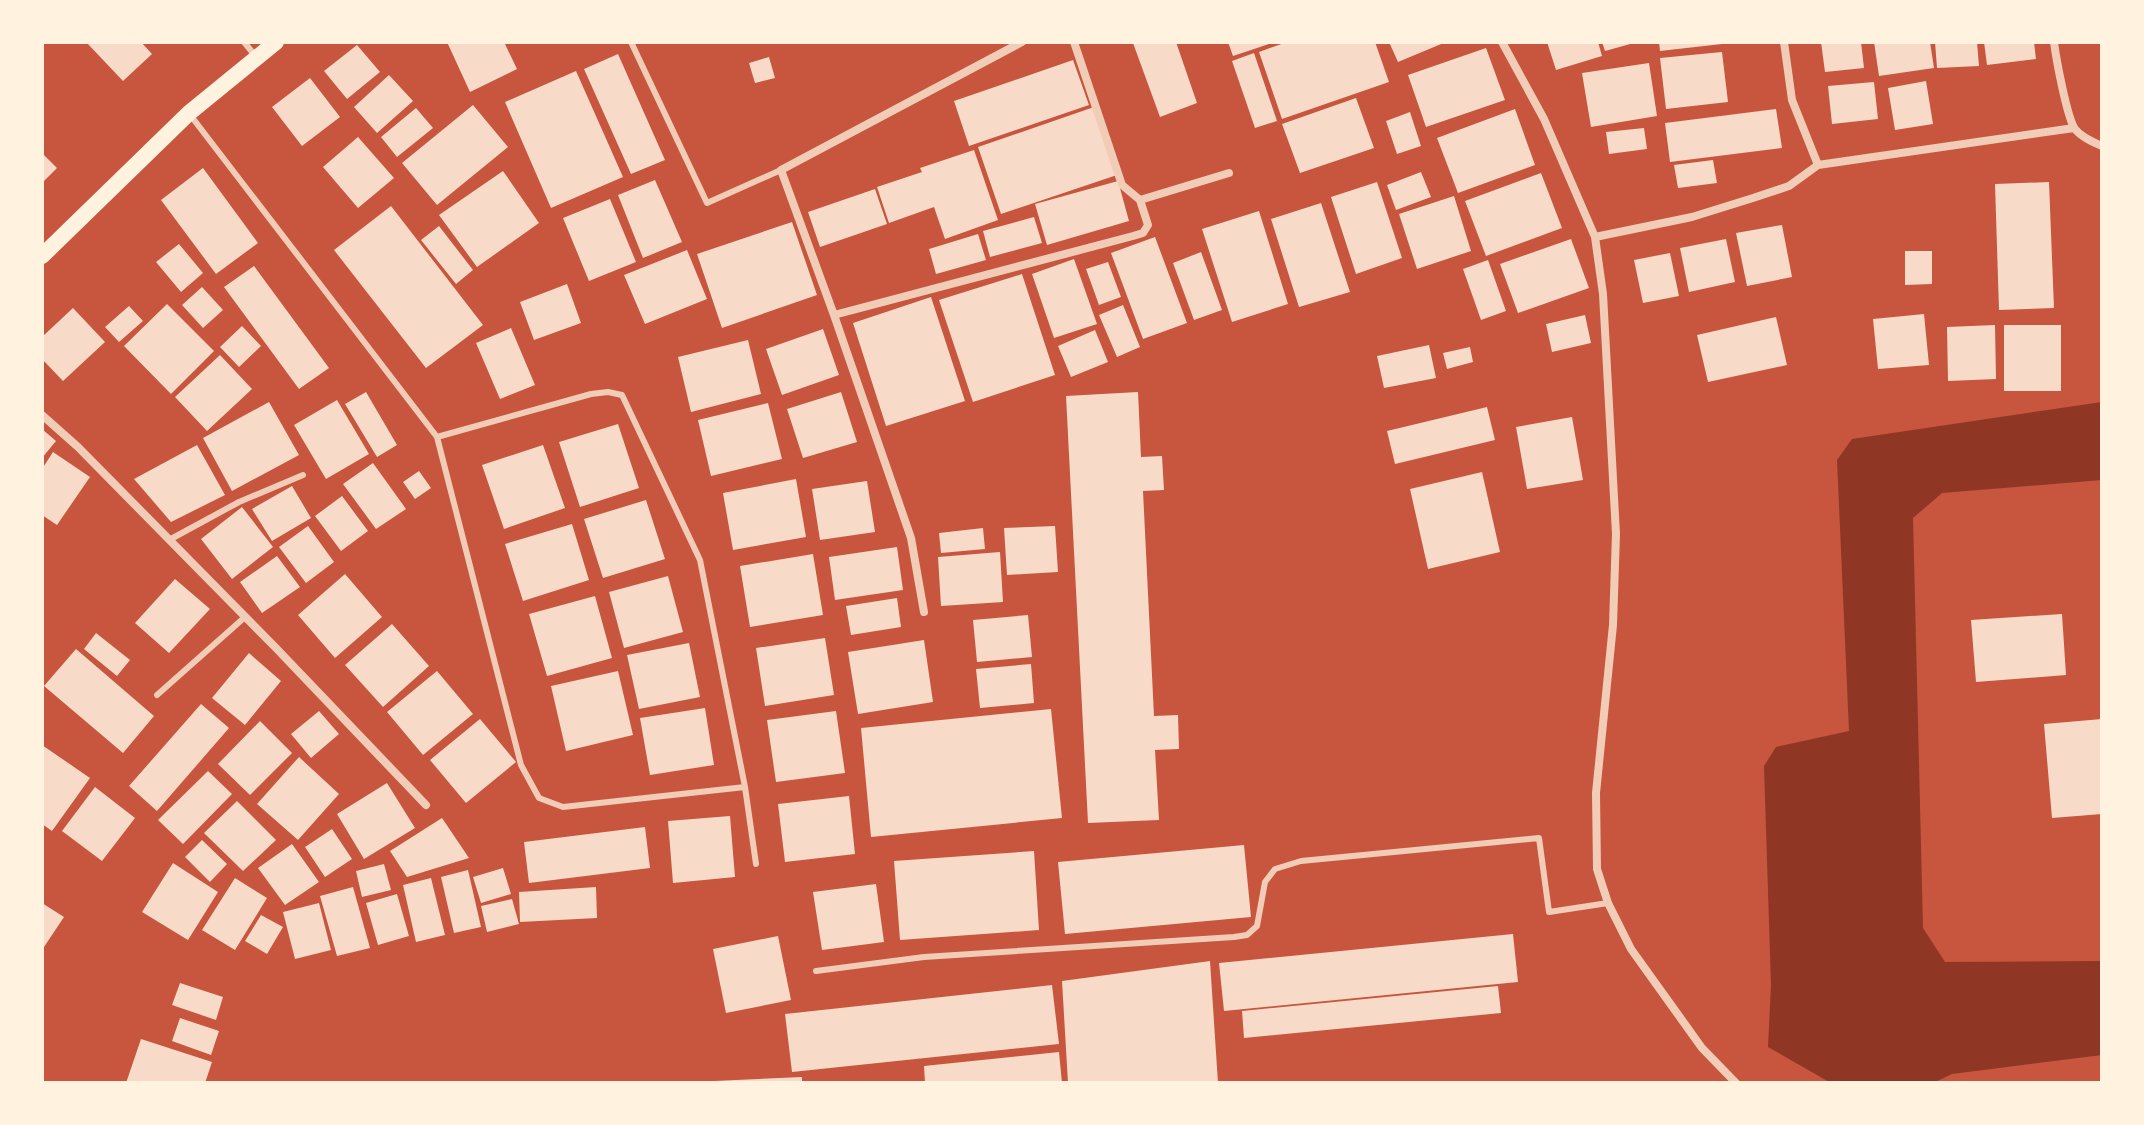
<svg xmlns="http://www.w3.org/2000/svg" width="2144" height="1125" font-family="'Roboto Condensed',sans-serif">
<rect width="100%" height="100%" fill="#c8553d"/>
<!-- water -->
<path fill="#8f3625" d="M2102,402V480L1942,493L1913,518L1923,928L1945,962L2102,961V1055L1952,1074L1933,1083H1831L1768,1047L1771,985L1764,766L1776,747L1849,731L1837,460L1852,439Z"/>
<!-- building -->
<path fill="#f7dbc8" d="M86,42H141L152,54L123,81Z
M447,42H504L517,69L470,92Z
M1136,42H1176L1197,103L1160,117L1133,43Z
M1228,42H1272V43L1233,56Z
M1287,42H1375L1389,82L1282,119L1259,52Z
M1389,42H1446L1398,62Z
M1547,42H1598L1602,56L1556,70Z
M1602,42H1634V43L1605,51Z
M1659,42H1721L1722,44L1660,51Z
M1821,42H1861L1864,68L1825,72Z
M1874,42H1930L1934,68L1879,76Z
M1935,42H1977L1979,66L1937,68Z
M1984,42H2034L2036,59L1987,65Z
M357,45L380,72L347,99L324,71Z
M1486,48L1505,100L1426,127L1408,75Z
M1722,52L1728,102L1666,109L1660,58Z
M1254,53L1277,121L1255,128L1232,61Z
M618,54L665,160L631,174L584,69Z
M769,57L775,78L755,83L749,63Z
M1073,60L1089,105L969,146L954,101Z
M1649,63L1657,116L1591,127L1582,73Z
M576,71L623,177L551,208L505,102Z
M389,75L413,101L377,133L354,107Z
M310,78L340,117L302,146L272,107Z
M1926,81L1933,124L1895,130L1888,88Z
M1874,82L1878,119L1832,124L1828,86Z
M1356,98L1374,148L1300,173L1282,124Z
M473,105L508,147L437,205L402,163Z
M1094,107L1117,175L1001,214L978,147Z
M416,108L433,128L397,157L381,137Z
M1515,109L1535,165L1458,193L1437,138Z
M1776,109L1782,148L1670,162L1665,123Z
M1410,112L1421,146L1397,154L1386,121Z
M1644,128L1647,149L1609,154L1606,132Z
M358,137L394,178L358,208L323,167Z
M974,150L998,220L945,239L934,207L889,223L877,187L922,172L920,168Z
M42,153L57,168L42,183Z
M1713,160L1717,183L1678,188L1674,165Z
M203,168L258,243L216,274L161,200Z
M503,171L539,223L477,267L439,215Z
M1421,172L1431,197L1396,210L1387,185Z
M1541,173L1562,228L1486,256L1465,201Z
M655,180L682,242L643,258L618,195Z
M1118,181L1129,221L1047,245L1035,204Z
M1377,182L1402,258L1356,274L1331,197Z
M2049,182L2054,308L1999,310L1995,184Z
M875,189L887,224L820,247L808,212Z
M1454,196L1471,251L1417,269L1399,214Z
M610,199L636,262L589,281L563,218Z
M1321,203L1350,292L1299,307L1271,219Z
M391,206L483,325L426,368L334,250Z
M1259,211L1288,304L1232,322L1202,229Z
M1034,217L1042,243L990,257L983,231Z
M792,222L817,295L722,328L697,254Z
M1782,225L1792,277L1747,286L1736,233Z
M439,226L473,270L456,284L421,240Z
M978,234L986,260L936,274L929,249Z
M1155,237L1187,323L1143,339L1111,253Z
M1571,239L1589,288L1518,313L1500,264Z
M1726,239L1735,282L1689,292L1680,248Z
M179,244L203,273L181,292L156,262Z
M687,250L707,299L645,324L624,275Z
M1905,251H1932V284L1905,285Z
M1201,252L1222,310L1194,320L1173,263Z
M1670,253L1679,296L1643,303L1634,260Z
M1074,259L1097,324L1054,338L1032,274Z
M1488,260L1506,311L1481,320L1463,269Z
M1108,262L1121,297L1099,305L1086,269Z
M254,266L329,368L299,389L224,287Z
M1022,274L1055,375L973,402L939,300Z
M567,284L581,323L534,340L520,302Z
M202,287L223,310L203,328L182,305Z
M931,297L965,401L886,426L853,323Z
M167,304L214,351L171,394L124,346Z
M1123,305L1140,347L1117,357L1099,315Z
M129,306L143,321L119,342L105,327Z
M73,308L105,342L63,381L42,359V337Z
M1924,314L1929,365L1878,369L1873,319Z
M1585,315L1591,343L1552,352L1546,324Z
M1776,317L1787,365L1708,382L1697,335Z
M1995,325L1996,379L1948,381L1947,327Z
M2004,325H2061V391H2004Z
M242,326L261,346L239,367L220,347Z
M511,328L535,385L500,399L476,343Z
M823,329L839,375L782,395L766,349Z
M1095,330L1108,362L1071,377L1058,346Z
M748,340L761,394L691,412L678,357Z
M1429,345L1436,378L1384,388L1377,356Z
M1470,347L1473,362L1447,369L1443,353Z
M220,355L252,389L207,431L175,397Z
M366,392L397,445L377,457L345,404Z
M841,392L857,442L803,458L787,409Z
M1138,392L1141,457L1162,456L1164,490L1143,491L1154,716L1178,715L1179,749L1155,750L1159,820L1088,823L1066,396Z
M337,400L369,454L326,479L294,425Z
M269,402L299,455L232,491L203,438Z
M768,403L782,459L711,476L698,420Z
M1487,407L1495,440L1395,464L1387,431Z
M1572,417L1583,480L1527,489L1516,427Z
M618,424L639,488L580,507L559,442Z
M42,429L56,441L42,458Z
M197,445L225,495L171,522L134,479Z
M543,445L565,508L504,529L482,465Z
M53,452L90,477L57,525L42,515V469Z
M373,463L406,509L376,529L343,484Z
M419,471L431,488L415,499L403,482Z
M1482,472L1500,552L1428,569L1410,489Z
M796,479L806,537L733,550L723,493Z
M867,481L875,532L820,540L812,489Z
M292,486L311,518L272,541L252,509Z
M342,496L368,531L341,551L315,516Z
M646,500L665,559L603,578L584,519Z
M242,507L273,547L232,579L201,539Z
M572,524L589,580L523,601L505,544Z
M308,526L334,562L306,583L279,547Z
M1055,526L1058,572L1007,575L1004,528Z
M983,528L985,549L941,553L939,533Z
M897,547L903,590L835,600L829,557Z
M1000,552L1003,602L941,606L938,557Z
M813,554L823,615L750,627L740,566Z
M277,556L300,587L262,613L240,582Z
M345,574L382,617L335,658L298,615Z
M668,576L683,632L624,648L609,592Z
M175,579L210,609L169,653L135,623Z
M595,596L612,658L547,676L529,614Z
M897,598L901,627L851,635L846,606Z
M2062,614L2066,675L1976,682L1971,620Z
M1028,615L1032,657L977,662L973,620Z
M392,624L429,666L383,707L345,665Z
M96,633L130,660L117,676L84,649Z
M825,638L834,695L765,706L756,648Z
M924,640L933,702L858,714L848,652Z
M689,643L700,697L639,709L627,655Z
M76,649L154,716L123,753L44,686Z
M249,653L281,681L245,725L212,698Z
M1031,664L1034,703L980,708L976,669Z
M437,671L473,714L423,755L387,712Z
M618,671L633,735L566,751L551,686Z
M201,704L229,728L157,811L129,786Z
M705,708L714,765L650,775L640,718Z
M1051,709L1062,818L871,837L861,728Z
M319,711L339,734L311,758L291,734Z
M836,711L845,773L776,782L767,720Z
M480,719L516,762L466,803L430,760Z
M2102,719V814L2052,818L2044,724Z
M260,721L292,753L250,795L218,764Z
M42,745L90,778L52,831L42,824Z
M299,757L339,794L298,840L257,804Z
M208,771L232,794L183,844L158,820Z
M387,783L415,828L364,859L337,814Z
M95,787L135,818L102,861L62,831Z
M849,796L855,854L785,862L778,804Z
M237,801L276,840L243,871L204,833Z
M730,816L735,877L673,883L668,821Z
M442,818L469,858L407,877L390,851Z
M645,827L650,868L529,883L524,842Z
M332,829L352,859L325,877L305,847Z
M202,840L227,864L210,882L185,857Z
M292,844L319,882L285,905L258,868Z
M1244,845L1251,917L1065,934L1058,862Z
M1034,851L1039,930L900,940L894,861Z
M173,863L218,892L188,940L142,912Z
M384,864L391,890L362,897L356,871Z
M503,868L511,894L481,903L473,877Z
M468,870L481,927L454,933L441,877Z
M235,878L267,898L235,950L202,930Z
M431,878L445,935L416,942L403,885Z
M876,884L884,942L822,950L813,892Z
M353,887L370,948L337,956L320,896Z
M596,887L597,918L520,922L519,892Z
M397,894L409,936L378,945L366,903Z
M512,899L519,924L487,932L481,906Z
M42,903L64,917L42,950Z
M319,903L331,950L295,959L283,912Z
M261,915L283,927L267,954L245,941Z
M1513,934L1518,982L1224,1011L1219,963Z
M778,936L791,1000L726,1013L713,949Z
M1210,961L1218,1083H1068L1062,981Z
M180,983L223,997L216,1020L172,1005Z
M1052,985L1059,1044L792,1072L785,1014Z
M1498,986L1501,1013L1244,1038L1242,1011Z
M180,1018L219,1031L211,1055L172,1041Z
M141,1039L212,1062L205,1083H126Z
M1059,1052L1062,1083H925L924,1066Z
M802,1077V1083H714V1081Z"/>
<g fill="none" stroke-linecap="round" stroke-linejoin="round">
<!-- service -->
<path stroke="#f1ccb7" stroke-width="6" d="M244,42L257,58
M631,42L707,203L781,170
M191,116L437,437L521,765L539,798L563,807L745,787
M437,437L591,394L608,392L622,395L700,560L745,787L756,864
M169,540L239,502L303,475
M157,695L245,617
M816,971L924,957L1234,937L1247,935L1257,926L1265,882L1275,869L1301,861L1539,838L1549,912L1608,903"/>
<!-- minor -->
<path stroke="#f1ccb7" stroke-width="8" d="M1074,42L1122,185L1140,200L1229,173
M1502,42L1544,119L1595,237L1603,294L1616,534L1613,625L1596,793L1597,869L1608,903L1631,949L1702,1048L1736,1083
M1784,42L1792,100L1818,165
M2054,42C2056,58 2067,118 2075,129C2081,137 2093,142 2102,146
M1595,237L1692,217L1753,198L1789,186L1818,165L2074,128
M834,315L1133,236L1143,233L1148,225L1140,200
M42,415L78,447L275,647L426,805
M924,612L911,538L834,315L781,170L1022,42"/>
<!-- secondary -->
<path stroke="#fff3e0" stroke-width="16" d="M42,256L189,113L276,42"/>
</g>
<!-- border -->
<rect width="2144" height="1125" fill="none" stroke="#fff3e0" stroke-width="88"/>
</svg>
